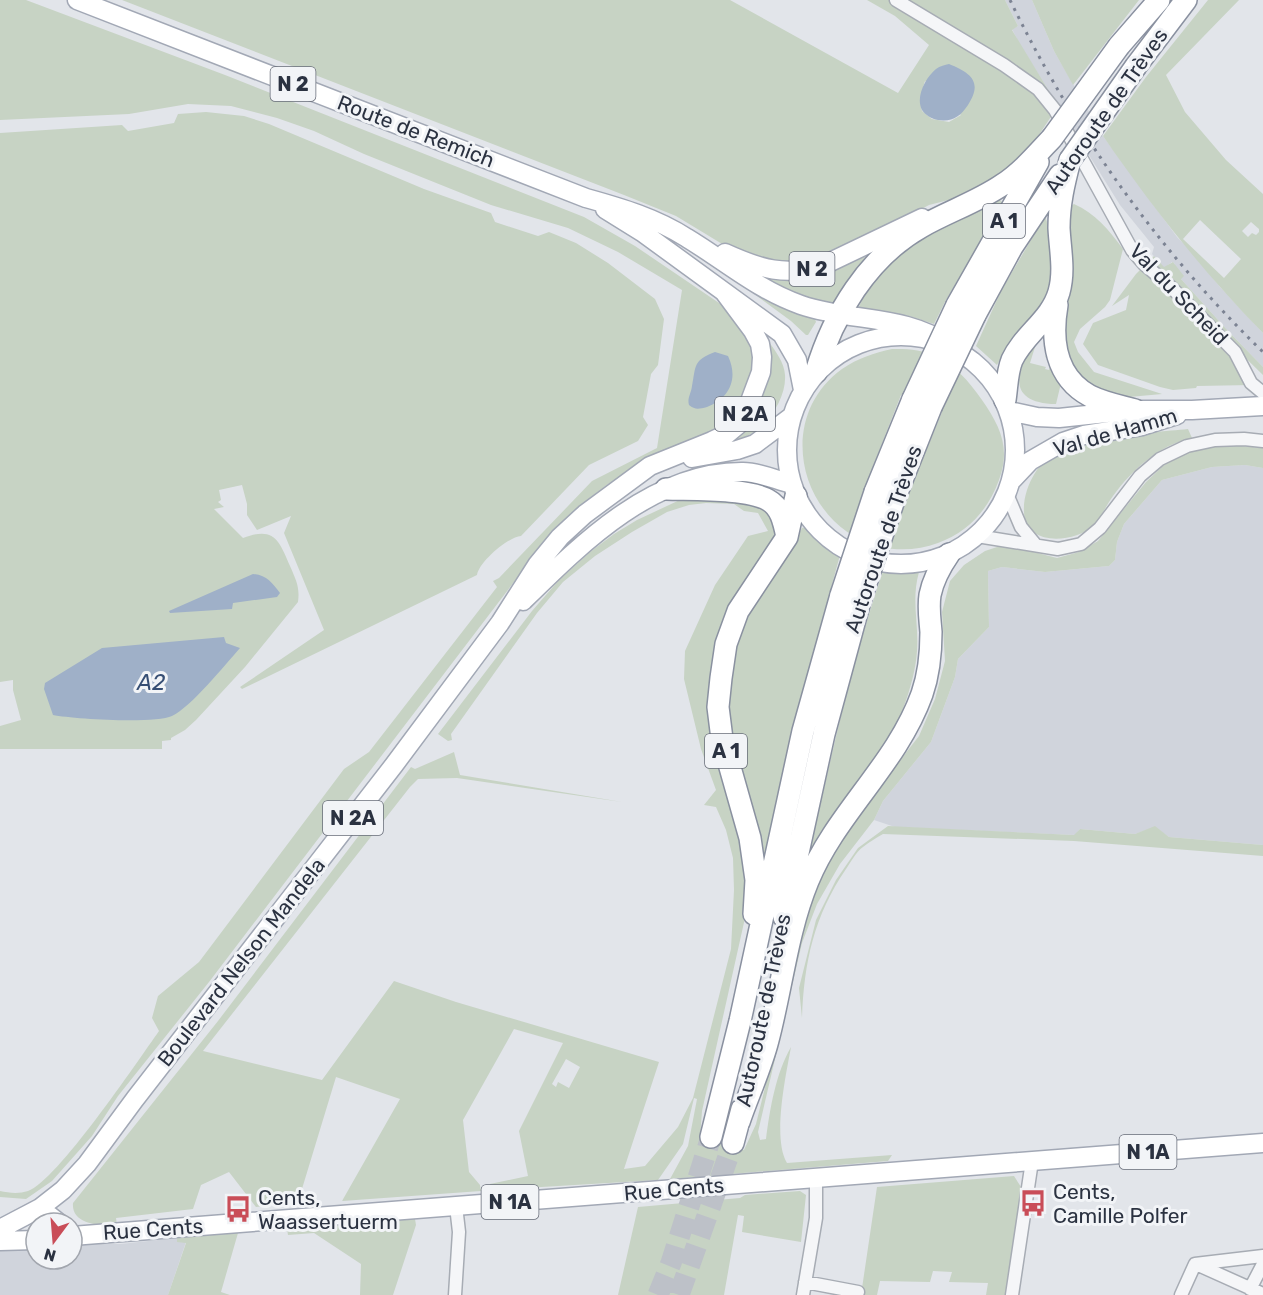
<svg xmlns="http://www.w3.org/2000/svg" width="1263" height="1295" font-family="Rubik,sans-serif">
<rect width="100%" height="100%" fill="#e2e5ea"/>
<!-- built -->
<path fill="#d0d4dc" d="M1005,0H1032L1054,51L1103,136L1177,237L1188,248L1220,287L1263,333V367L1228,331L1181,279L1174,263L1172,262L1164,268L1152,254L1154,247L1120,205L1019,43L1012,29L1018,26Z
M1245,465L1263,468V845L1169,837L1155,827L1135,834L1080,829L1075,835L895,827L874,820L883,801L931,742L955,677L958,659L989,627L988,571L1002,567L1045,572L1109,566L1115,560L1117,542L1124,524L1162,480L1212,467Z
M177,1238V1242H186L168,1295H0V1250L36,1247V1259H72V1244H120Z"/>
<!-- green -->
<path fill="#c7d3c4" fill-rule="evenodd" d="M0,0H26L225,75L584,217L635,246L722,305L743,326L757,360L741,411L724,430L649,461L608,484L578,507L549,536L209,982L118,1096L92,1136L52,1181L26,1199L0,1197V1191C9,1193 19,1194 28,1191C57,1181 137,1062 159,1031L152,1018L158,996L199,962L344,769L369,752L497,587L493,581L499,578L592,481L657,448L682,290L618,252L568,228L491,205L364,154L314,131L277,118L231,106L188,104L129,114L0,120Z
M122,0H730L898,93L929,45L895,16L867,0H1005L1018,26L1012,30L1058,106L1027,153L999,180L976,193L929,205L835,255L795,264L763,261L737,253L676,216L624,195ZM925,81L961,115L949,122L932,119L922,111L920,99Z
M1032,0H1139L1073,85L1054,51Z
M1208,0H1239L1166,75L1185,112L1226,160L1263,194V333C1203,272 1152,207 1103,136L1146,77ZM1200,220L1241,259L1224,278L1183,239ZM1251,222L1259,229V232L1256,235L1252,233L1248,237L1242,231Z
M206,112L244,116L269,124L424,189L491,213L495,222L538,236L549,232L576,243L608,263L655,299L664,319L658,365L651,374L643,417L648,425L638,441L589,465L521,536C508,537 479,562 477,575L242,689L240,687L324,630L284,533L291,516L257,530L247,515V504L242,485L219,490L221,500L218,502L224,507L214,509L243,538C274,526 279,540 290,566C296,580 300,587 298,602L245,667L196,720L185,730L171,738V740L162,741V749H0V726L21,720L13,690V680L0,682V133L122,125L128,131L174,123L178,114Z
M996,196L1003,203L946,300L934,324L909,316L858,309C881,252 946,225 996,196Z
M1074,204C1095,213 1109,230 1123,249L1110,300L1105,307L1080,329L1074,342L1078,352L1094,372L1162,394L1118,398L1078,380L1059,333L1067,209Z
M1045,216L1050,231L1054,271L1048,297L1003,354L997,365L976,346L1001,291Z
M867,254L835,306C806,298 782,289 756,273Z
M1154,256L1164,267L1173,262L1184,276L1181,279L1228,331L1263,367V375L1220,333L1251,385L1197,386L1196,388L1173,390L1160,387L1098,365L1083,344L1093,323L1126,310L1129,295L1112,306L1136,274Z
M757,296L815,319L816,322L808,335H806L791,321Z
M769,342C776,352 784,362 785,375C787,402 760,438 733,440L765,344Z
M1033,345L1035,347L1030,363L1046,367L1045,369L1049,370L1051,360L1045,357L1049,353L1062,379L1056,404C1010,403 1013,376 1033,345Z
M892,349C906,349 919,349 932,355C955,365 968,380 982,400C1000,426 1011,448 999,480C988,510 968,532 938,543C920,550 899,551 880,547C800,526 773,419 842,369C858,358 874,353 892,349ZM901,395L919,402L881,495L865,487ZM924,404L942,412L904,505L887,497Z
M1188,429L1192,438C1159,445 1132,470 1113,496C1106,505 1101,519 1093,526C1074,543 1025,547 1024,512C1023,499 1028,484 1035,473C1057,437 1148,433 1188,429Z
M1220,444L1263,448V468L1245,465L1212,467L1162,480L1124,524L1117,542L1115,560L1109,566L1045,572L1002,567L988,571L989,627L958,659L955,677L931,742L883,801L874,820L840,864L817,904L802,943L758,1132L760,1140L766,1139C770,1108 776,1073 791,1047C786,1075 772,1138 787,1163L892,1155L888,1161L670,1179L688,1146L697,1099L694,1098L683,1144L658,1180L491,1190L490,1184L528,1176L519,1131L563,1043L514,1029L463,1120L469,1172L480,1185L481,1191L342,1201L400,1099L336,1077L298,1202L256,1207L229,1172L201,1185L193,1209L116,1218L117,1225C101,1226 71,1225 73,1203L218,1021L411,767L415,769L454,752L460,775L622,802L457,778L418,779L410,787L203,1051L322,1080L394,981L456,1002L659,1062L624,1169L645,1166L678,1127L693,1098L731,949L734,890L733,858L726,830L716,807L704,805L716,790L701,749L684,679L685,651L715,585L748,536L768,531L758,513L744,511L734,504L706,503L689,505L667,512L632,532L595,556L563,582L537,613L451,734L452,740L448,741L438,734L532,611L559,580L590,552L614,534L637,520L684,498L767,504L777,524L775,534L719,641L746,886L745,918L702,1111L700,1138L744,1150L756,1124L772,1059L797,939L826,861L862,809L919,736L935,699L945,661L942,612L950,581L964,565L985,551L997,547H1014L1057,558L1079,552L1098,541L1146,482L1163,466L1186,450ZM566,1059L580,1067L569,1088L558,1082L556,1087L552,1084Z
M806,527L815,537L840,555L793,728L763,866L724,707L734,647L747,614L790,550L802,528Z
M883,571L919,572C911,600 919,623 917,651C915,687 890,754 861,776L811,866L807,864C829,766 850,667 883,571Z
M888,826L1074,835L1080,829L1135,834L1155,826L1169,837L1263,845V856L1074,841L883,834C876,838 869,842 863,847C856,852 851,862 846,869C814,916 804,962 802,1018L799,988L816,920L836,880L858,848Z
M1014,1176L1021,1187L1007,1295H986L988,1283L949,1282L952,1272L933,1271L930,1282L880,1281L877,1295H861L877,1187Z
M800,1191L806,1195L801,1242L742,1232L744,1216L738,1215L724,1295H618L638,1207L740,1198L745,1195Z
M415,1219L416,1225L393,1295H360L361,1264L314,1233L288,1235L287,1229Z
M238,1233L221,1292L230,1295H168L186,1243L177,1242V1238L183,1236Z"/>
<!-- water -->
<path fill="#9fb0c8" d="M949,64C971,73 983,82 968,105C960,117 952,122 938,120C932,119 925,115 922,110C915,97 926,77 936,69C940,66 945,65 949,64Z
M715,352L728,356C739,379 729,399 707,407C699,409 695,410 689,405C687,398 691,394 692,386C696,366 693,360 715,352Z
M253,574C267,575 272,583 280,593L277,597L233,603L232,609L170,613L169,611Z
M224,637L226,643L240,648C225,665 191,707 172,716C155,724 73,719 53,715L44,689L45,683L102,648Z"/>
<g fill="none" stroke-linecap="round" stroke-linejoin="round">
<!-- motorway-tunnel -->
<path stroke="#bdc1c8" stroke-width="21" stroke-dasharray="21 10" stroke-linecap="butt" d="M658,1295L671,1263L711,1137
M679,1295L733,1143"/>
<defs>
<path id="minor" d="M896,0L1004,65L1038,89L1055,110L1132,250L1144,264L1172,288L1235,352L1251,383L1263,393
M1007,494L1021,527L1035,544
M977,536L1058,549L1081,544L1100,528L1140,476L1160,459L1187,446L1215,440L1244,439L1263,441
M1196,1264L1263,1294
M805,1282L858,1292
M1250,1289L1263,1264
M455,1295L459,1232L456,1206
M803,1295L816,1218V1178
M1012,1295L1032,1161
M1181,1295L1195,1264L1263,1256"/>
<path id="primary" d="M77,0L586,198C622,208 656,218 687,238C725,261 758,290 801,305C854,323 903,313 953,347
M605,209L642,232L782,334L797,360L803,390
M725,253C760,269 786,277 824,265L922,218
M787 450a114 114 0 1 1 228 0a114 114 0 1 1-228 0Z
M1009,411L1037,417L1059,418L1135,410H1192L1263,406
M692,458L737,450L755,444L791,417
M1013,479L1030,461L1063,442L1084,435L1142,426L1177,415
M523,601C582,543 654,471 743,472C759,472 776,480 792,484
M40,1208L59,1223
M0,1229L40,1208L63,1190L87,1164L135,1099L394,765L500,623L537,565L560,537L585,514L650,466L712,441L727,434L739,424L746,412L761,372L762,357L760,344L753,331L724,292
M72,1236L1263,1143
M0,1241L36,1240"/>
<path id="motorway" d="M1119,46L1159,0
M1136,66L1186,0
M957,305L1038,162
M1057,305C1051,340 1055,377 1090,396C1104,403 1120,406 1135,410
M975,315L1012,247L1060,175
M816,372C833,315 868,257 921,227C947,212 977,202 1002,185C1021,173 1037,154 1052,138
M1005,400C1007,387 1007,372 1012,360C1024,334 1051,320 1059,292C1065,271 1060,249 1059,228C1059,204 1064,183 1070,160
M666,489C691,490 748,488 768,500C781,507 784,523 787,537
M875,492L913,399
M894,500L931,407
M754,914L756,880L750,838L722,739L718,707L721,678L726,644L738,611L787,537L796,496
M784,917L824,734L860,601
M739,1122C748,1095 761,1068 768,1040C782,987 787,932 808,881C836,813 897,764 922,694C929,674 931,653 931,632C930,619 928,608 930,595C933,580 940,567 949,554
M711,1137L740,1021L803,731L841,595
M733,1143L742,1109"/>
</defs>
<!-- minor casing -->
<use href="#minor" stroke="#a7acb4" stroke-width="15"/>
<!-- primary casing -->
<use href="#primary" stroke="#a2a8b5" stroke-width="21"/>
<!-- motorway casing -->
<use href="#motorway" stroke="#8a91a0" stroke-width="24"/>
<!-- minor -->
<use href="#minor" stroke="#f5f6f8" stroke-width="12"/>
<!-- primary -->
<use href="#primary" stroke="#fff" stroke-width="18"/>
<!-- motorway -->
<use href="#motorway" stroke="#fff" stroke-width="21"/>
<!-- rail -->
<path stroke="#7c8393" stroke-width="3" stroke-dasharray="3 6" stroke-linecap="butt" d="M1010,0C1074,132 1158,250 1263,352"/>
<defs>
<path id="motorway-bridge" d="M1052,138L1119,46
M1070,160L1136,66
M913,399L957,305
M931,407L975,315
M841,595L875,492
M860,601L894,500"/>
</defs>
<!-- motorway-bridge casing -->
<use href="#motorway-bridge" stroke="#8a91a0" stroke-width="24" stroke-linecap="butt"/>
<!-- motorway-bridge -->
<use href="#motorway-bridge" stroke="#fff" stroke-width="21"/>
</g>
<!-- icons -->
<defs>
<symbol id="bus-bare" viewBox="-9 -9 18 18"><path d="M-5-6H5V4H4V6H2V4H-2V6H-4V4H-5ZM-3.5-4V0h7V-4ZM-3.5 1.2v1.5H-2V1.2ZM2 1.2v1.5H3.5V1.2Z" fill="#c94d58" stroke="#f2f4f7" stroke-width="2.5" paint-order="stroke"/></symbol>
</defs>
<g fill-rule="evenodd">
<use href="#bus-bare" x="1014" y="1184" width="38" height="38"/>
<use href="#bus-bare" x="219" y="1190" width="38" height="38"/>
</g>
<g text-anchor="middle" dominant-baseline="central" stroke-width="6" stroke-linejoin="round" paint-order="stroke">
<!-- shield labels -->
<g fill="#f2f4f7" stroke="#676c78" stroke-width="1.5">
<rect x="270.5" y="67" width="45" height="34" rx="4.5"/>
<rect x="983" y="204" width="42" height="34" rx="4.5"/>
<rect x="789.5" y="252" width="45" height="34" rx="4.5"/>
<rect x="715" y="397" width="60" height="34" rx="4.5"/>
<rect x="705" y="734" width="42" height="34" rx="4.5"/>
<rect x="323" y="801" width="60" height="34" rx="4.5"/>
<rect x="1119.5" y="1135" width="57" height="34" rx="4.5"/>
<rect x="481.5" y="1185" width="57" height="34" rx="4.5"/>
</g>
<g font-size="20" font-weight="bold" fill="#2b3241">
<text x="293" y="84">N 2</text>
<text x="1004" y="221">A 1</text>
<text x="812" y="269">N 2</text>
<text x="745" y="414">N 2A</text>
<text x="726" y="751">A 1</text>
<text x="353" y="818">N 2A</text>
<text x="1148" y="1152">N 1A</text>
<text x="510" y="1202">N 1A</text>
</g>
<!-- street labels -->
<g font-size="21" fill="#2b3241" stroke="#f2f4f7">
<text transform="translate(1106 111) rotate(-55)">Autoroute de Trèves</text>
<text transform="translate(416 131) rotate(21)">Route de Remich</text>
<text transform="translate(1179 294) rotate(46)">Val du Scheid</text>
<text transform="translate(1115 432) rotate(-16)">Val de Hamm</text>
<text transform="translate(883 539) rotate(-71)">Autoroute de Trèves</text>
<text transform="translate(241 962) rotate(-52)">Boulevard Nelson Mandela</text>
<text transform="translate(763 1010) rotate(-78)">Autoroute de Trèves</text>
<text transform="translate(674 1189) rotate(-5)">Rue Cents</text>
<text transform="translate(153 1229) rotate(-4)">Rue Cents</text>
</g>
<!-- poi labels -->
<g font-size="21" fill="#2b3241" stroke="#f2f4f7" text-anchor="start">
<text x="1053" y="1191">Cents,<tspan x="1053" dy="24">Camille Polfer</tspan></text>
<text x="258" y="1197">Cents,<tspan x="258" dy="24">Waassertuerm</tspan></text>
</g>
<!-- water labels -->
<g font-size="22" font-style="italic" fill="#364e74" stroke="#f2f4f7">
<text x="151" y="682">A2</text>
</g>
</g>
<!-- north arrow -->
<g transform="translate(54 1241) rotate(196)"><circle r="28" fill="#f2f4f7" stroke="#a2a6ae" stroke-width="1.5"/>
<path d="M0-4.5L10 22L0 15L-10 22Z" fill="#c94d58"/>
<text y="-9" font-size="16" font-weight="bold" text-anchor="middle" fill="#2b3241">N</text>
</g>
</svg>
